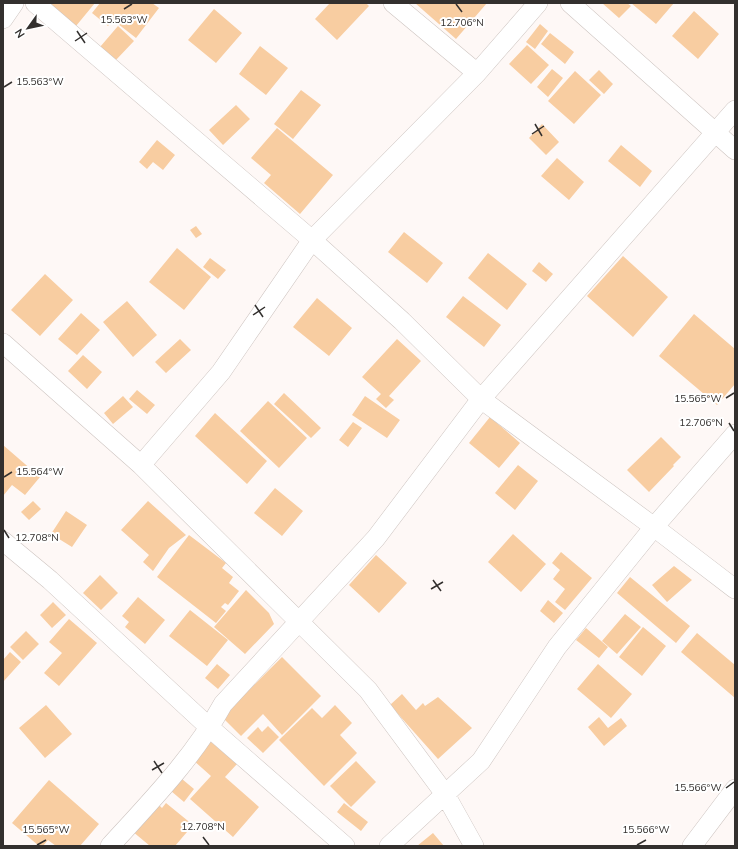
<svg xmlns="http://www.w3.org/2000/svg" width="738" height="849" font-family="Mulish,sans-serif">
<rect width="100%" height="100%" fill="#fef8f6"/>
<!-- building -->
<path fill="#f8cda1" d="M49,3H95L76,26Z
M100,3H152L159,8L136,38L113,20L108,26L92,13Z
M330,3H366L369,6L337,40L315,19Z
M415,3H487L456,39Z
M602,3H627L631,6L619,18Z
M631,3H674L656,24Z
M214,9L242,33L216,63L188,40Z
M694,11L719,34L698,59L672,36Z
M540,24L548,31L535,49L526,42Z
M118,26L134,41L115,61L100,47Z
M550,33L574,52L565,64L541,44Z
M527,45L549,65L531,84L509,64Z
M260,46L288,68L266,95L239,74Z
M552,69L563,78L548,97L537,87Z
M599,70L613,84L604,94L589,80Z
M575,71L601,95L574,124L548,101Z
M301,90L321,105L293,139L274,124Z
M236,105L250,119L223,145L209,130Z
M542,124L559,142L546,155L529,138Z
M277,128L333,175L300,214L264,183L271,175L251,158Z
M157,140L175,155L163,170L153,162L147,169L139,162Z
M621,145L652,171L640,187L608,161Z
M557,158L584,182L569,200L541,176Z
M196,226L202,234L196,238L190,230Z
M404,232L443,263L427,283L388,252Z
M177,248L211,277L184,310L149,282Z
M488,253L527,284L507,310L468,278Z
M623,256L668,297L633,337L587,296Z
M210,258L226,270L218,279L203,267Z
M539,262L553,274L546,282L532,271Z
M45,274L73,300L40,336L11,310Z
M463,296L501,325L484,347L446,317Z
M317,298L352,328L329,356L293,327Z
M127,301L157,335L133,357L103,322Z
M81,313L100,330L77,355L58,339Z
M694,314L735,349V384L717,405L659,356Z
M180,339L191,350L166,373L155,362Z
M397,339L421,361L389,396L394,400L386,408L376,399L381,394L362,377Z
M83,355L102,372L87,389L68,371Z
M137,390L155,405L147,414L129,399Z
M284,393L321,428L311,438L274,404Z
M123,396L133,407L113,424L104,413Z
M365,396L400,420L387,438L352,415Z
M268,401L307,438L279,468L240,431Z
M215,413L267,461L247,484L195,436Z
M490,417L520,443L499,468L469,443Z
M353,422L362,428L348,447L339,440Z
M661,437L681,457L673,465L674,466L649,492L627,470Z
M3,445L40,477L25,495L12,485L3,496Z
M518,465L538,481L515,510L495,493Z
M275,488L303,511L282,536L254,513Z
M33,501L41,509L29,520L21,512Z
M148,501L186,535L169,548L153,571L143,562L149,555L121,530Z
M66,511L87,525L72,547L51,534Z
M513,534L546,564L521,592L488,562Z
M189,535L226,563L222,568L233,577L229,583L239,591L228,605L225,603L221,607L226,611L216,623L157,577Z
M561,552L592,578L565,610L555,602L565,589L553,579L560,570L552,563Z
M376,555L407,583L379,613L349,585Z
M674,566L692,580L667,602L652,585Z
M100,575L118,593L101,610L83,593Z
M630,577L690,626L676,643L617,593Z
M246,590L269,613L274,624L245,654L214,627Z
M138,597L165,620L145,644L125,627L129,622L122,616Z
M548,600L563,613L554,623L540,611Z
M53,602L66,615L52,628L40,615Z
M190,610L228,640L207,666L169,636Z
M625,614L641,627L617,654L602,641Z
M69,619L97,643L59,686L44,673L62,653L49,642Z
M643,627L666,646L642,676L619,657Z
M586,628L608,647L599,658L576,640Z
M26,631L39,644L23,660L10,647Z
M697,633L735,665V698L681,652Z
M10,652L21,662L3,682V660Z
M282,657L321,696L282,735L263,714L241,736L222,717Z
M217,664L230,675L218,689L205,678Z
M598,664L632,694L611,718L577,689Z
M402,694L416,710L423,703L425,706L438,697L472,728L438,759L390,705Z
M46,705L72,734L45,758L19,728Z
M335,705L352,723L340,735L357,753L324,786L279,740L312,708L322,718Z
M599,717L608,728L621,718L627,726L604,746L588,727Z
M268,726L279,737L263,753L247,738L258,727L262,732Z
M210,741L237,764L225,777L259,807L233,837L190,799L211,776L193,760Z
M356,761L376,782L351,807L330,786Z
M182,779L194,789L184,802L171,791Z
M49,780L99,824L80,846H56L48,840L43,846H39L12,823Z
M156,802L162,808L166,803L193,825L175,846H150L132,831Z
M344,803L368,822L361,831L337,812Z
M433,833L444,846H417Z"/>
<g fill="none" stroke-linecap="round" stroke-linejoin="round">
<defs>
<path id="minor" d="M35,3L312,240L402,321L481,399L654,527L735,589
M393,3L477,73
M570,3L735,150
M3,19L14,3
M3,343L141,465L368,690L445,794L474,846
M141,465L221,372L312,240L477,73L538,3
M3,541L50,580L210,728L345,846
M110,846C151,801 194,757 223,704L376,538L481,399L735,110
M389,846L481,761L557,647L654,527L735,434
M692,846L735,789"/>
</defs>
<!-- minor casing -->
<use href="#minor" stroke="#cdc4c0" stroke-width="20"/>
<!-- minor -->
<use href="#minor" stroke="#fff" stroke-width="19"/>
</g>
<!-- ticks -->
<path fill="none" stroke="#33302e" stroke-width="1.5" d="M456,4L462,12M124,9L132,4M77,31L85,43M75,41L87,33M4,87L12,82M535,124L542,136M532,134L544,126M255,305L263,317M253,315L265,307M726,398L734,393M729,423L734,431M4,477L12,472M4,530L9,538M433,580L441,591M431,589L443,582M154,761L162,773M152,770L164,763M726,788L734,782M203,837L209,845M37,845L46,840M637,845L646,840"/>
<g font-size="10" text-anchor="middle" fill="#33302e" stroke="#fff" stroke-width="4" stroke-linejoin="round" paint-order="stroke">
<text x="124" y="23">15.563°W</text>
<text x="462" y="26">12.706°N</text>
<text x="40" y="85">15.563°W</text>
<text x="698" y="402">15.565°W</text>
<text x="701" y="426">12.706°N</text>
<text x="40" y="475">15.564°W</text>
<text x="37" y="541">12.708°N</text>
<text x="698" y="791">15.566°W</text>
<text x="203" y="830">12.708°N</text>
<text x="46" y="833">15.565°W</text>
<text x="646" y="833">15.566°W</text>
</g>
<!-- border -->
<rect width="738" height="849" fill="none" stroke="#33302e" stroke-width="8"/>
<!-- north arrow -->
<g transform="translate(28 28) rotate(237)" stroke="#ffffff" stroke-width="3" paint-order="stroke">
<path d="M0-3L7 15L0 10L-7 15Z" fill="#33302e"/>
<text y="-6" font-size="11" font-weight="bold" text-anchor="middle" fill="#33302e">N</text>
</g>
</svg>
